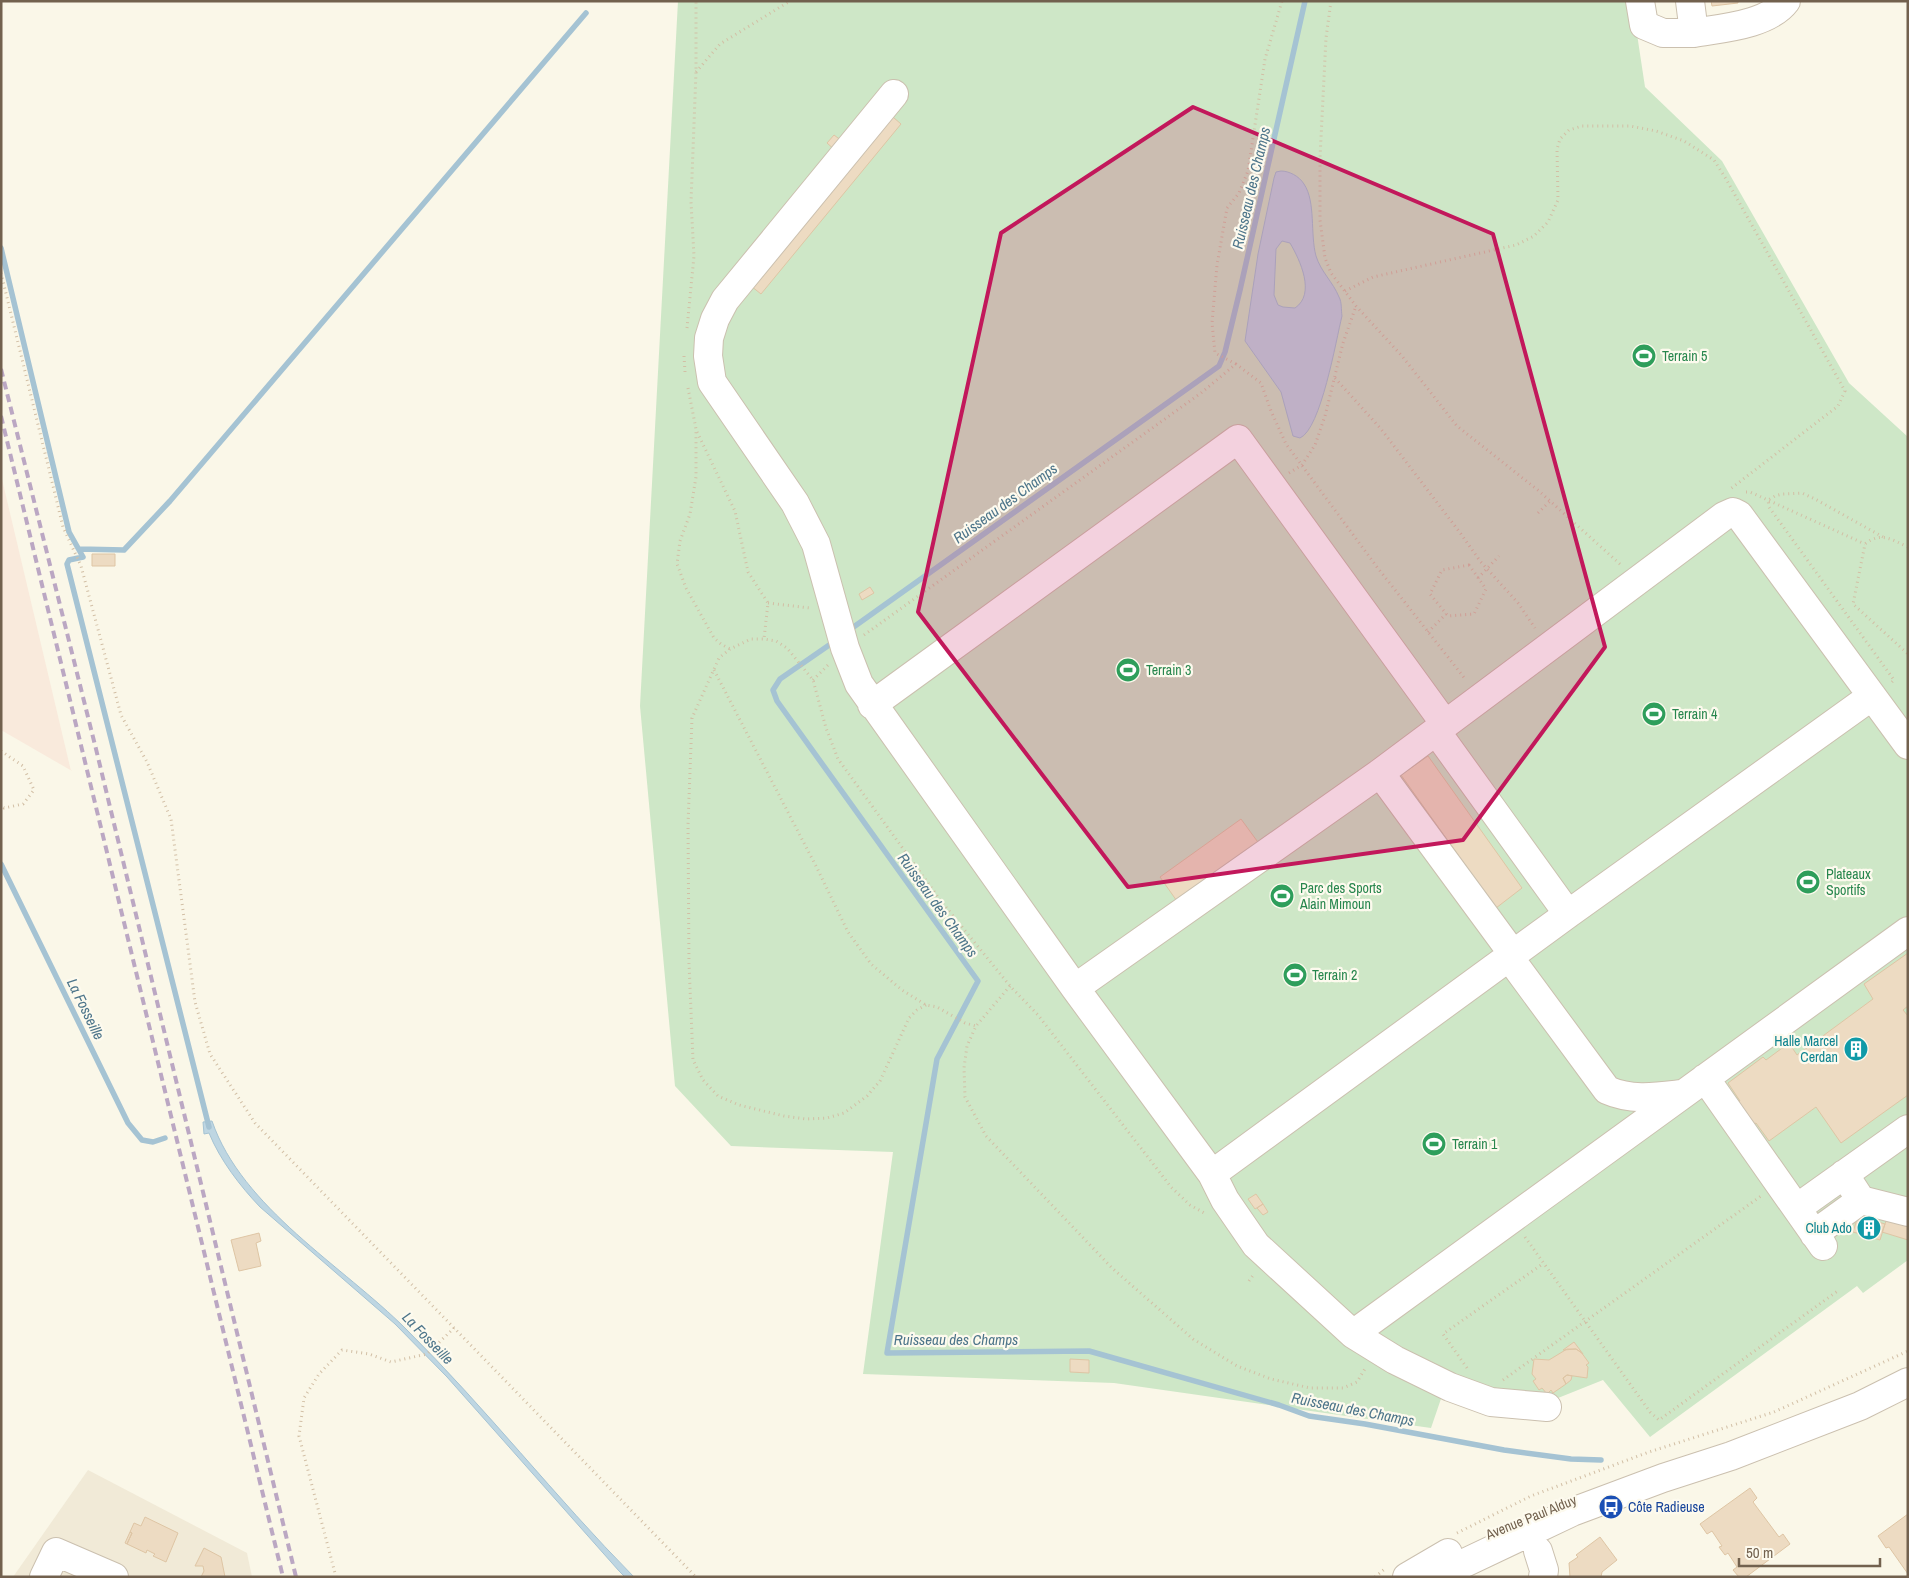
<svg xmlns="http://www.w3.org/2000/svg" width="1909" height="1578" font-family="'Archivo Narrow',sans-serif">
<rect width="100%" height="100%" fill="#faf7e8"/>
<!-- residential -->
<path fill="#f1ead7" d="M88,1470L247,1553L252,1577H13Z"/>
<!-- commercial -->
<path fill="#f9eadc" d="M1,475L71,771H72L1,730Z"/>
<!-- green -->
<path fill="#cee7c7" d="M678,1H1632L1645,87L1722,161L1849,383L1908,437V1260L1863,1293L1857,1286L1650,1437L1603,1380L1548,1402L1444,1390L1431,1428L1114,1383L863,1374L893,1152L731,1146L675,1086L640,706Z"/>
<!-- water -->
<path fill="#bed6e2" stroke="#a5c3d3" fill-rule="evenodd" d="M1281,171C1289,171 1299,176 1304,184C1316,202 1310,234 1316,256C1321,272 1333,282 1339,297C1342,302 1341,310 1342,316C1336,340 1321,429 1300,438L1293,436L1281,392L1245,341L1258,254L1274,178L1276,172ZM1282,241L1290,243C1300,260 1316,294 1295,308L1283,307L1278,305L1274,295L1276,249Z
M212,1121C242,1208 343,1266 406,1329C486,1408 555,1497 634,1577H625L619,1571L447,1377L395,1324L260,1207C240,1186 220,1160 209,1133L204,1134L203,1122Z"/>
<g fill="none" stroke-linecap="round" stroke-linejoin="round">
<!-- stream -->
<path stroke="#a5c3d3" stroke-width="5.5" d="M1,248L69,532L83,557L69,560L67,564L209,1127
M79,549L124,550L170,501L586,13
M848,631L1219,366L1225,352L1240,290L1305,1
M835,641L780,679L773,690L777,701L978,981L937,1059L887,1353L1089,1351L1279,1405L1309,1416L1365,1424L1504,1450L1571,1459L1601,1460
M1,864L128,1123L142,1140L153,1142L165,1138"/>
</g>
<!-- building -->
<path fill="#eddbc2" stroke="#dec5a4" d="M1711,1H1738V3L1712,6Z
M886,111L901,124L761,294L746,282Z
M834,135L842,141L835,150L827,143Z
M92,554H115V566H92Z
M870,587L874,593L862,600L859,594Z
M1428,756L1522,888L1496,908L1401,775Z
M1241,819L1260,845L1179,904L1160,877Z
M1908,953V1006L1903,1010L1908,1016V1095L1841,1143L1816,1107L1769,1141L1756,1123L1749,1127L1733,1106L1740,1101L1728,1083L1763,1057L1766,1060L1789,1043L1797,1055L1873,999L1864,984Z
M1256,1194L1263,1204L1255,1209L1248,1199Z
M1263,1204L1268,1212L1263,1215L1257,1208Z
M1858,1216L1885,1224L1880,1240L1853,1232Z
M1888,1216L1908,1222V1240L1882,1232Z
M259,1233L261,1241L256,1243L261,1266L239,1271L231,1240Z
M1574,1342L1583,1354L1576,1349L1563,1350Z
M1567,1349H1576L1581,1352L1589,1363L1586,1365L1588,1367L1587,1378L1567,1375L1563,1378L1566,1384L1553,1393L1551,1390L1547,1394L1542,1388L1539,1390L1533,1381L1536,1379L1532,1374L1534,1359L1549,1360Z
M1070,1359L1089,1360V1373L1070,1372Z
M1567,1375L1572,1376L1571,1380L1566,1384L1563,1378Z
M1750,1488L1757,1498L1753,1502L1779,1537L1783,1534L1790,1544L1746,1577H1739L1733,1570L1737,1567L1728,1553L1725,1555L1719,1547L1722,1546L1712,1531L1707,1534L1700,1524Z
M1908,1514V1574L1889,1547L1886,1548L1878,1536Z
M145,1517L178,1533L166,1562L153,1556L155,1554L147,1550L146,1553L127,1544L132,1533L130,1532L134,1523L141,1526Z
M130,1532L132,1533L127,1544L125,1543Z
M1600,1537L1617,1560L1602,1572L1601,1577H1570L1569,1563L1578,1557L1576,1555Z
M204,1548L221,1557L225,1577H201L204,1571L203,1566H195Z"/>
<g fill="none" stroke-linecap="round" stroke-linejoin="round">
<defs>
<path id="minor" d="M1640,1L1644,25L1663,33H1694
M1690,1L1694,33C1722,28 1768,25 1786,1
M894,94L725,300L715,319L709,338L708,356L712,382L795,503L816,544L845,648L859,684L1075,988L1212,1174L1225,1200L1256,1245L1353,1334L1395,1360L1450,1387L1491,1402L1547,1407
M872,705L1238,439L1445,724
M1436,731L1568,914
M1380,773L1513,954
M1509,957L1607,1090C1632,1101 1656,1097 1682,1094
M1075,988L1380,773L1724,516L1733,512L1739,515L1908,745
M1705,1078L1823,1246
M1212,1174L1568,914L1872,696
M1844,1174L1861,1200L1908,1212
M1797,1208L1908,1129
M1814,1234L1861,1200
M1353,1334L1908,931
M1538,1551L1544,1570L1543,1577
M44,1577L56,1552L114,1577
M1407,1577L1448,1553
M1435,1577L1572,1512L1663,1478L1731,1456L1860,1406L1908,1382"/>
</defs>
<!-- minor casing -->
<use href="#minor" stroke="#cbc0af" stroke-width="30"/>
<!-- path -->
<path stroke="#d2bfa5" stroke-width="3" stroke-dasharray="1 4" stroke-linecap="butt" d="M1331,1L1326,38L1320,158V220L1325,258L1331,273L1356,306L1402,356L1457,426L1539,491L1621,565
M696,72L720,44L790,1
M1,273L63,527L81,566L121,715L147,762L171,819L195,1002L210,1054L255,1123L696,1577
M1345,291L1373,277L1516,245L1534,236L1548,222L1558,200L1557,149L1560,139L1569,130L1582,126H1630L1656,131L1684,141L1714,160L1726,179L1845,391L1838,406L1729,490
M687,328L694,256L691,202L696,72V1
M684,356L685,372
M1236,364L1215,353L1212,323L1217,265L1227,208L1239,193L1248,171L1265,59L1282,1
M1335,378L1381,429L1461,534L1480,561L1518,603L1535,628
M688,388L696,429V477L690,514L680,541L677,564L686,588L714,638L721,644L730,649
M697,432L735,511L748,572L768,603L764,639
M1289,473L1302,465L1315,445L1325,416L1343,343L1356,306
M1746,492H1750L1865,544
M1538,513L1550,501
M1883,537L1815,499L1802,493L1782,494L1775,496L1768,500L1769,507L1894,680L1891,683
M1908,547C1892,540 1881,531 1865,544L1853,604L1908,654
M1469,565L1486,589L1474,614L1448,616L1430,594L1442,570Z
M1478,578L1499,556
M768,603L810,608
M1428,632L1446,614
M864,635L1201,393L1236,364L1261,383L1271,411L1286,444L1377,567L1466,680
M714,670L818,870L848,932L871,964L902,990L926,1005L937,1007L965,1023L976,1026
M813,680L829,664
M1,751L23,766L34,790L23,804L4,808L1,806
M1010,986L976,1026L967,1046L964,1068L965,1097L986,1136L1112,1268L1193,1339L1237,1366L1271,1379L1310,1388H1343L1357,1382L1366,1367
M926,1005L917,1010L909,1018L880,1081L867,1096L844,1113L827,1118L806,1119L784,1116L739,1105L718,1096L703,1080L693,1060L689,963L688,825L692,718L719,658L730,649L751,639H764L776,641L787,648L813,680L826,728L838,759L941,901L1010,986L1038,1015L1171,1187L1190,1205L1206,1214
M1525,1237L1650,1412L1659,1420L1839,1290
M1249,1281L1254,1274
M1467,1368L1443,1334L1544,1263
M1503,1380L1761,1196
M1457,1533L1531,1496L1649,1452L1774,1412L1908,1351
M336,1577L299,1436L304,1398L319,1374L342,1350L369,1354L391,1362L427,1354L454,1328
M1375,1577L1386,1568"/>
<!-- minor -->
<use href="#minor" stroke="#fff" stroke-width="28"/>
<!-- rail -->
<path stroke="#bba7c3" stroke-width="4" stroke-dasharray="8 5" stroke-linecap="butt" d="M1,369L96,749L296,1577
M1,416L283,1577"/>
</g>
<!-- marked area -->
<path fill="#c2185b" fill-opacity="0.2" stroke="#c2185b" stroke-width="4" stroke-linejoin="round" d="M1193,107L1493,234L1605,647L1463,840L1128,887L918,612L1001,233Z"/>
<!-- icons -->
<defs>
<symbol id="stadium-disc" viewBox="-11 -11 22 22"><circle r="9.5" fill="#2e9e5b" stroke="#fdfaee"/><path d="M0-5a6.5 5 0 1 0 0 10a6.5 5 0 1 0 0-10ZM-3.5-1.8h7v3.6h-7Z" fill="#fff"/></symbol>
<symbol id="building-disc" viewBox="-11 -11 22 22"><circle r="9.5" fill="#0f9aa8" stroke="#fdfaee"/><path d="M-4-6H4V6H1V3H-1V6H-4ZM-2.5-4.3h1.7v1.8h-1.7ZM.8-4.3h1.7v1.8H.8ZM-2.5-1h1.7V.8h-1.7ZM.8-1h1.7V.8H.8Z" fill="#fff"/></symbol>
<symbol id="bus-disc" viewBox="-11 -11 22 22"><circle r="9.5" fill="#1a4fb4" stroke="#fdfaee"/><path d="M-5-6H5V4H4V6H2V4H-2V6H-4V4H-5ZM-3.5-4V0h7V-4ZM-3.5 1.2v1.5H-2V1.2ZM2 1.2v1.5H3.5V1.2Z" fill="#fff"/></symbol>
</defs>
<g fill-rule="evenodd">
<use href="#stadium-disc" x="1630" y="342" width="28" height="28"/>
<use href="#stadium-disc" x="1114" y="656" width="28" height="28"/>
<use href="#stadium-disc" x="1640" y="700" width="28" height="28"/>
<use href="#stadium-disc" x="1794" y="868" width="28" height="28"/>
<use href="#stadium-disc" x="1268" y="882" width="28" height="28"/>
<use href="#stadium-disc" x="1281" y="961" width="28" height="28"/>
<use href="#building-disc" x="1842" y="1035" width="28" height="28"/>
<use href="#stadium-disc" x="1420" y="1130" width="28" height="28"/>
<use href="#building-disc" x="1855" y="1214" width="28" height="28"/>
<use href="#bus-disc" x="1597" y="1493" width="28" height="28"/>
</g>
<g text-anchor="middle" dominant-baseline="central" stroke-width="4.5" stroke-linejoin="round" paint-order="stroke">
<!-- leisure labels -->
<g font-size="14" fill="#27864d" stroke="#fdfaee" text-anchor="start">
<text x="1662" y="356">Terrain 5</text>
<text x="1146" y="670">Terrain 3</text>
<text x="1672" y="714">Terrain 4</text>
<text x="1826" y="874">Plateaux<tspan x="1826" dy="16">Sportifs</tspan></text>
<text x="1300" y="888">Parc des Sports<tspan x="1300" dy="16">Alain Mimoun</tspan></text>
<text x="1312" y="975">Terrain 2</text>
<text x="1452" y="1144">Terrain 1</text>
</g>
<!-- culture labels -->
<g font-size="14" fill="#0d838f" stroke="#fdfaee" text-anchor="end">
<text x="1838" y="1041">Halle Marcel<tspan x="1838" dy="16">Cerdan</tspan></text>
<text x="1852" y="1228">Club Ado</text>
</g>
<!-- transit labels -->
<g font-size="14" fill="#164399" stroke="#fdfaee" text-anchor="start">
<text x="1628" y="1507">Côte Radieuse</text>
</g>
<!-- street labels -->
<g font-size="14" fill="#72614e" stroke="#fdfaee">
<text transform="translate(1531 1517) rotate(-22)">Avenue Paul Alduy</text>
</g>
<!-- water labels -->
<g font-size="15" font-style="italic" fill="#4d758a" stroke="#fdfaee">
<text transform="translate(1251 188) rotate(-77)">Ruisseau des Champs</text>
<text transform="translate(1005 503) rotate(-36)">Ruisseau des Champs</text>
<text transform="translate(938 905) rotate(54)">Ruisseau des Champs</text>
<text transform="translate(86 1009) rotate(64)">La Fosseille</text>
<text transform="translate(428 1338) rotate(46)">La Fosseille</text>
<text x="956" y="1339">Ruisseau des Champs</text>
<text transform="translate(1353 1409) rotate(11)">Ruisseau des Champs</text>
</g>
</g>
<!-- border -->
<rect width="1909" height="1578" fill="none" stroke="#72614e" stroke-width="5"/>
<!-- scale -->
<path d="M1739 1558v8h141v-8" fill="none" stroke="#72614e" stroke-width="2.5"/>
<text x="1746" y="1558" font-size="15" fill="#72614e" stroke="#fdfaee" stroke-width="4" paint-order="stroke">50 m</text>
</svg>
